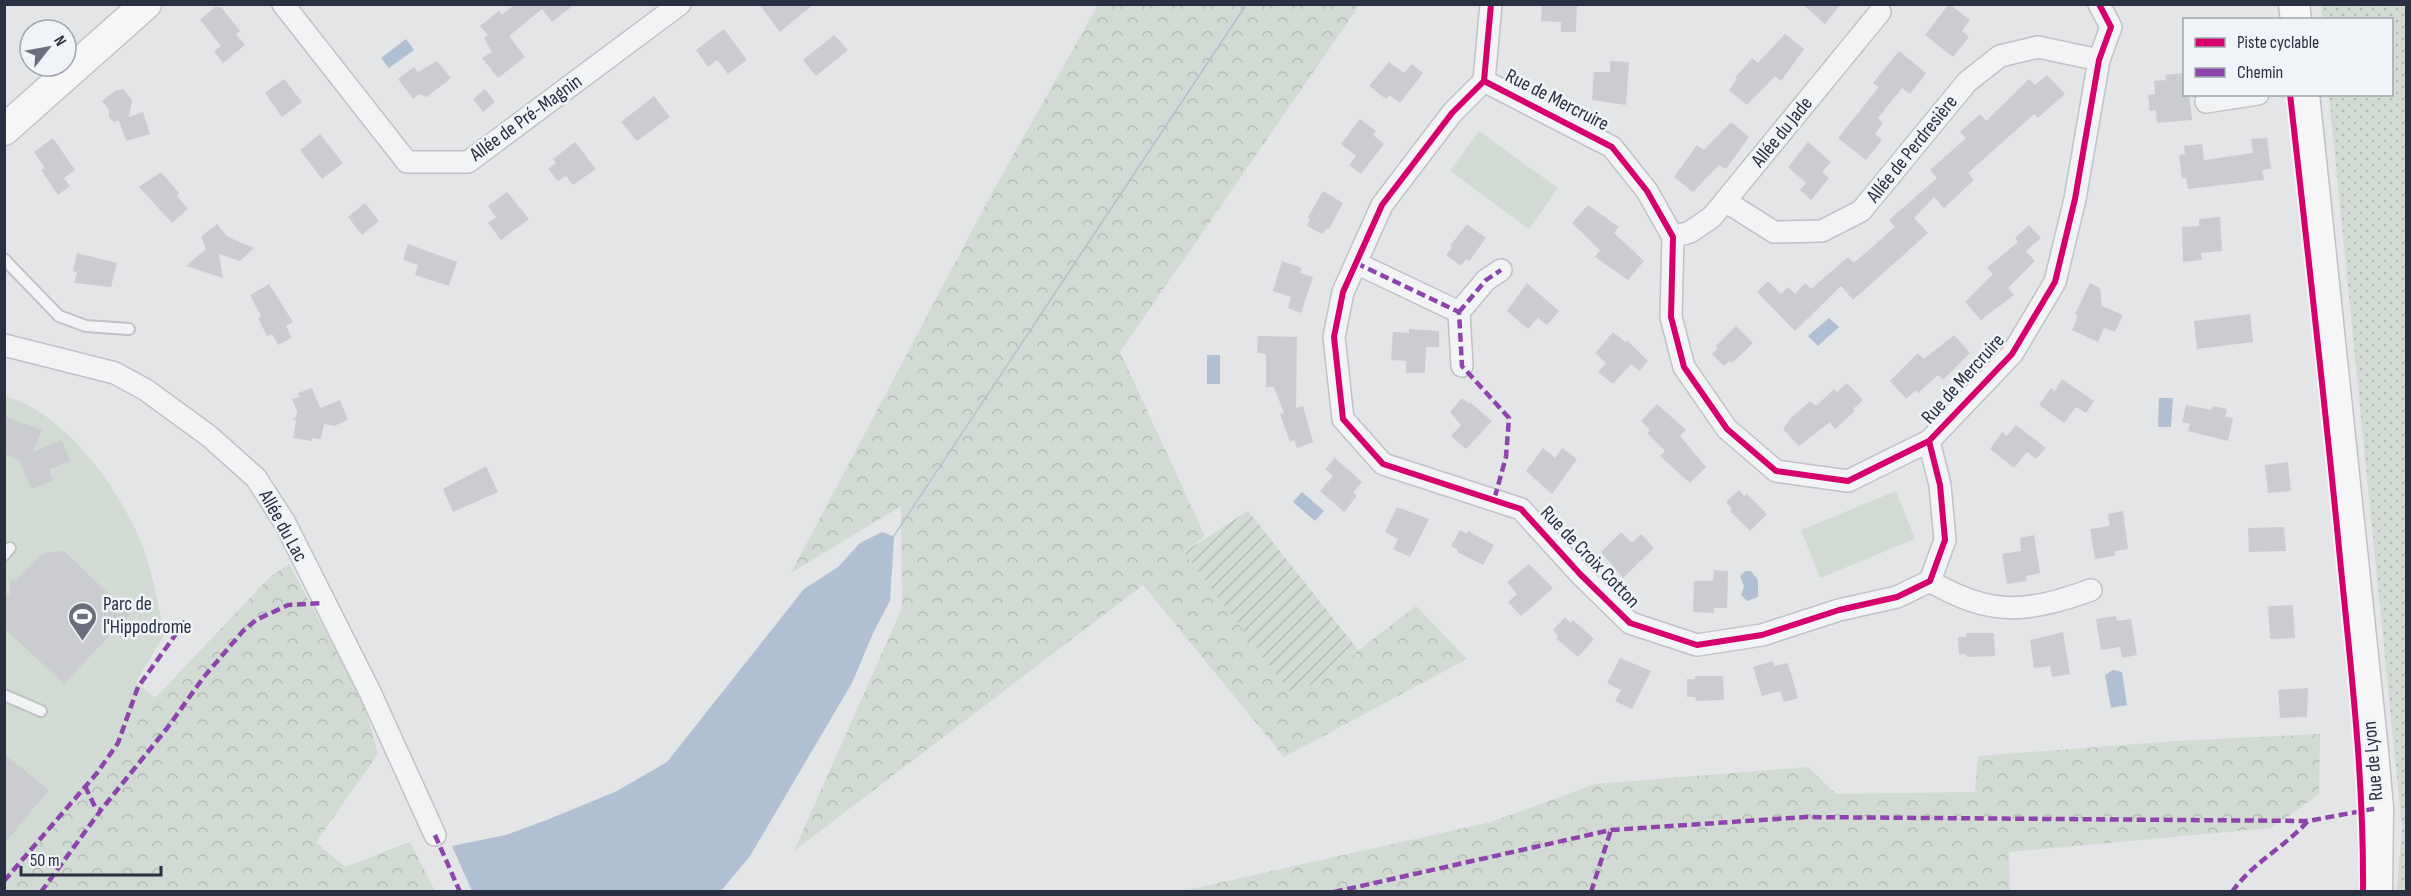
<svg xmlns="http://www.w3.org/2000/svg" width="2411" height="896" font-family="'Sofia Sans Condensed',sans-serif">
<defs>
<pattern id="grass-dots" width="8" height="8" patternUnits="userSpaceOnUse" patternTransform="scale(1.5)"><rect width="8" height="8" fill="#d2dbd3"/><path d="M2 2h.1M6 6h.1" fill="none" stroke="#b4bcb6" stroke-width="1.8" stroke-linecap="round"/></pattern>
<pattern id="forest-crowns" width="20" height="18" patternUnits="userSpaceOnUse" patternTransform="scale(1.5)"><rect width="20" height="18" fill="#d2dbd3"/><path d="M2 6a3 3 0 1 1 6 0M12 15a3 3 0 1 1 6 0" fill="none" stroke="#b4bcb6"/></pattern>
<pattern id="garden-furrows" width="10" height="10" patternUnits="userSpaceOnUse" patternTransform="scale(1.5)"><rect width="10" height="10" fill="#d2dbd3"/><path d="M-1 1l2-2M0 10L10 0M9 11l2-2" fill="none" stroke="#b4bcb6"/></pattern>
</defs>
<rect width="100%" height="100%" fill="#e3e5e7"/>
<!-- grass -->
<path fill="url(#grass-dots)" d="M2321,5H2406V891H2397L2402,828L2329,95L2392,94V20L2322,19Z"/>
<!-- forest -->
<path fill="url(#forest-crowns)" d="M1098,5H1358L1356,10L1120,352L1205,536L1184,552L1321,679L1416,606L1467,659L1284,757L1143,585L794,851L902,608L901,506L791,573L993,191Z
M289,564L364,703L378,754L316,842L345,867L410,842L435,891L5,892V882L129,734L155,698L270,577Z
M2320,734L2319,794L2271,828L2009,852L2010,891H1183L1491,822L1595,784L1808,767L1836,794L1975,792L1978,756L2175,741Z"/>
<!-- garden -->
<path fill="url(#garden-furrows)" d="M1248,511L1359,651L1321,679L1292,695L1184,552Z"/>
<!-- pitch -->
<path fill="#d2dbd3" d="M1479,131L1558,188L1529,229L1450,171Z
M5,396C63,412 114,482 138,535C152,564 156,601 165,633L136,682L155,698L129,734L5,882Z
M1896,491L1915,539L1820,578L1801,530Z"/>
<!-- water -->
<path fill="#b1bfd2" d="M1245,5H1247L894,537L890,601L874,631L852,683L750,856L721,891H472L452,846L506,835L549,819L615,792L667,762L804,589L838,567L860,543L882,532L893,536Z
M406,39L414,50L389,68L381,58Z
M1829,318L1839,327L1818,346L1808,336Z
M1207,355H1220V384H1207Z
M2159,398H2173L2171,427H2158Z
M1302,492L1324,511L1315,521L1293,502Z
M1745,571H1751L1758,580V597L1747,601L1741,595L1744,586L1740,576Z
M2113,670L2122,672L2127,705L2111,708L2105,675Z"/>
<!-- building -->
<path fill="#cacccf" d="M515,4H575L552,22L542,9L509,36L525,57L498,78L482,58L492,52L484,38L488,35L480,26L499,11L502,15Z
M759,4H814L780,32Z
M1542,4H1577L1576,32H1561V22L1541,21Z
M1802,4H1841L1825,24Z
M1949,4L1970,20L1962,31L1969,37L1953,57L1925,35Z
M215,7H221L240,31L236,34L245,45L223,63L214,51L221,46L200,20Z
M724,29L747,60L728,74L717,60L708,67L696,50Z
M1785,34L1804,49L1781,81L1775,76L1747,105L1729,90L1737,79L1735,78L1752,58L1758,63Z
M834,35L848,50L816,76L803,60Z
M1899,51L1926,73L1910,94L1902,88L1878,118L1883,123L1875,134L1882,140L1866,160L1838,138L1879,87L1873,83Z
M437,61L451,78L427,97L419,94L413,99L398,79L414,67L418,72Z
M1610,61L1629,62L1626,105L1592,100L1594,72H1610Z
M1389,62L1404,73L1412,64L1423,73L1400,103L1390,95L1386,99L1369,86Z
M2184,73V94H2189L2192,120L2157,123L2156,110L2150,111L2148,95L2155,94L2154,81L2166,80L2165,75Z
M2047,75L2065,94L2038,118L2034,114L1968,173L1974,180L1944,208L1934,197L1914,218L1928,233L1853,300L1841,286L1795,331L1757,292L1768,281L1781,294L1788,287L1795,294L1805,283L1811,289L1848,257L1854,263L1895,227L1889,220L1937,178L1930,170L1966,138L1960,132L1980,114L1986,121L2029,79L2035,85Z
M284,79L302,102L282,117L265,93Z
M123,89L132,100L129,117L143,112L150,134L126,141L119,121L114,122L109,117V110L102,101L115,91Z
M485,89L495,102L483,112L473,99Z
M654,96L670,117L637,141L621,122Z
M1360,119L1376,131L1373,135L1384,144L1361,174L1349,165L1356,156L1341,144Z
M1731,122L1749,137L1726,169L1719,165L1693,192L1674,177L1697,145L1704,150Z
M320,134L343,163L322,179L300,150Z
M53,138L75,170L64,178L70,186L58,195L41,170L45,168L34,152Z
M2267,138L2271,169L2262,170L2264,180L2188,189L2186,178H2182L2179,155L2185,154L2184,146L2202,144L2204,160L2253,153L2251,139Z
M575,142L596,169L573,185L566,176L558,181L548,169L556,163L553,159Z
M1808,142L1831,162L1822,172L1829,178L1811,200L1800,190L1806,183L1788,167Z
M161,172L179,193L177,196L188,209L172,223L139,187Z
M1323,191L1343,203L1329,229L1327,228L1322,234L1307,226L1310,219L1308,217Z
M507,192L529,219L501,240L488,223L496,217L488,206Z
M365,203L379,221L362,235L348,217Z
M1588,205L1619,227L1614,233L1644,261L1628,280L1595,257L1600,250L1572,223Z
M2220,217L2222,251L2201,253L2202,260L2183,262L2182,227L2199,226V219Z
M217,224L228,237L254,248L240,261L219,254L223,278L186,266L206,249L201,237Z
M1467,224L1486,238L1469,261L1466,259L1461,266L1446,255L1452,248L1450,246Z
M2029,225L2041,238L2026,251L2035,261L2008,288L2014,295L1981,320L1965,302L1993,274L1987,268L2018,242L2015,238Z
M408,244L457,262L449,286L415,275L418,265L403,260Z
M77,253L117,263L111,287L74,283L77,272L73,271Z
M1282,261L1302,268L1300,273L1313,277L1301,313L1288,308L1291,297L1273,291Z
M1527,283L1559,311L1547,325L1538,318L1528,329L1507,311Z
M2090,283L2100,288L2102,306L2123,315L2115,332L2104,328L2098,342L2072,330L2078,316L2075,314Z
M269,284L293,322L286,326L292,338L278,345L272,334L267,336L258,318L261,316L250,295Z
M2250,314L2253,342L2197,349L2194,321Z
M1736,326L1753,343L1732,363L1730,361L1724,366L1712,354L1718,348L1716,346Z
M1409,329L1439,331V347H1426L1425,373H1406V361L1391,360L1393,332L1409,333Z
M1613,332L1625,342L1627,340L1648,361L1639,371L1631,364L1613,384L1598,372L1606,363L1595,353Z
M1954,335L1970,353L1943,380L1938,375L1918,393L1916,390L1906,399L1890,381L1918,353L1924,359Z
M1258,336L1297,337L1296,408L1303,406L1313,442L1297,448L1294,440L1290,442L1280,414L1284,413L1274,387H1266V354L1257,353Z
M2062,379L2094,401L2086,413L2076,407L2064,423L2039,405L2051,388L2055,391Z
M1847,383L1863,400L1853,409L1855,411L1835,429L1830,422L1799,446L1783,429L1791,418L1810,401L1816,406L1834,389L1837,392Z
M312,388L320,408L340,400L348,420L334,426L324,424L321,439L312,438V441L293,438L296,420L292,419L296,417L297,411L292,399L300,397L298,393Z
M1462,398L1469,404L1470,402L1492,421L1466,449L1451,436L1461,425L1450,412Z
M1657,404L1686,430L1680,436L1706,467L1690,483L1660,456L1665,451L1647,433L1650,430L1641,421Z
M2186,405L2212,410L2213,406L2227,409L2225,417L2233,418L2228,441L2188,431L2190,424L2182,422Z
M4,416L42,430L33,452L62,440L70,461L49,469L53,481L32,489L19,460L4,454Z
M2016,425L2046,448L2036,459L2027,452L2014,468L1990,449L2002,432L2007,436Z
M1543,448L1555,458L1562,448L1577,459L1552,494L1526,471Z
M1335,458L1362,482L1353,493L1357,496L1344,512L1320,491L1333,476L1325,469Z
M2288,462L2291,491L2268,493L2265,465Z
M486,466L498,492L453,512L443,489Z
M1739,490L1744,496L1747,494L1767,514L1750,531L1730,511L1732,509L1726,502Z
M1397,507L1429,519L1410,557L1393,549L1398,539L1385,532Z
M2123,511L2128,549L2115,551V556L2095,559L2090,529L2110,526L2108,514Z
M2284,527L2286,551L2249,552L2248,528Z
M1460,530L1467,534L1468,531L1494,545L1483,565L1457,552L1458,550L1451,546Z
M1621,532L1632,543L1641,534L1654,548L1623,578L1601,552Z
M2034,535L2040,573L2026,576L2027,581L2007,584L2002,554L2021,551L2020,538Z
M64,551L130,614L64,684L4,628V594H10V581L16,580L43,553Z
M1529,564L1553,588L1521,616L1508,602L1517,594L1507,582Z
M1714,570L1728,571L1727,608H1714V613L1693,612L1694,581H1713Z
M2293,605L2295,638L2270,639L2268,606Z
M2116,616L2117,621L2131,619L2137,655L2122,658L2120,647L2101,650L2096,619Z
M1565,617L1570,623L1573,620L1594,639L1578,657L1557,639L1558,636L1553,630Z
M2063,632L2070,674L2052,677L2050,666L2034,668L2030,640Z
M1966,633H1994L1995,656L1967,657L1966,654H1959L1958,637H1966Z
M1620,658L1651,671L1632,709L1615,701L1621,690L1607,683Z
M1773,661L1774,666L1788,663L1798,698L1784,702L1780,691L1762,696L1753,667Z
M1695,676H1723L1724,700L1696,701L1695,697H1687V679H1695Z
M2308,688L2307,717L2280,718L2278,690Z
M4,754L49,790L4,844Z"/>
<g fill="none" stroke-linecap="round" stroke-linejoin="round">
<defs>
<path id="lane" d="M4,259L59,316L86,326L129,329
M4,555L10,548
M4,695L41,711"/>
<path id="street" d="M283,4L407,162H468L680,4
M1491,4L1484,81L1452,113L1382,205L1343,292L1334,337L1343,419L1383,464L1521,509L1580,574L1630,623L1697,645L1762,635L1839,610L1897,597L1930,581L1945,540L1940,485L1929,441
M1484,81L1612,147L1647,191L1673,237L1671,317L1684,367L1727,429L1776,471L1848,481L1929,441L2012,354L2055,282L2075,199L2099,60L2111,27L2099,4
M2206,102L2258,94
M1725,201L1774,232L1822,231L1861,211L1967,82L2000,56L2038,47L2099,60
M1673,237L1690,232L1712,217L1880,12
M1356,263L1459,312L1462,366
M1459,312L1486,280L1501,270
M4,345L115,373L146,390L209,436L256,478L285,523L369,690L435,835
M1930,581C1990,617 2027,613 2091,590"/>
<path id="secondary" d="M2294,4L2296,20
M2304,94L2373,751L2378,808L2377,892
M4,130L146,4"/>
</defs>
<!-- lane casing -->
<use href="#lane" stroke="#c0c2c5" stroke-width="14"/>
<!-- street casing -->
<use href="#street" stroke="#c0c2c5" stroke-width="24"/>
<!-- secondary casing -->
<use href="#secondary" stroke="#c0c2c5" stroke-width="33"/>
<!-- lane -->
<use href="#lane" stroke="#f2f3f4" stroke-width="10"/>
<!-- street -->
<use href="#street" stroke="#f2f3f4" stroke-width="21"/>
<!-- secondary -->
<use href="#secondary" stroke="#f6f6f7" stroke-width="30"/>
<!-- quiet -->
<path stroke="#8e44ad" stroke-width="4.5" stroke-dasharray="9 4.5" stroke-linecap="butt" d="M1356,263L1459,312L1462,366L1509,418L1506,457L1494,500
M1459,312L1486,280L1501,270
M85,786L95,807L101,810
M435,835L460,892
M4,881L97,773L118,743L138,687L186,620
M41,892L101,810L168,727L203,678L243,631L256,620L288,605L324,603
M1334,892L1611,830L1806,817L2308,821L2378,808
M1591,892L1611,830
M2232,892C2253,862 2285,847 2308,821"/>
<defs>
<path id="cycleway" d="M1491,4L1484,81L1452,113L1382,205L1343,292L1334,337L1343,419L1383,464L1521,509L1580,574L1630,623L1697,645L1762,635L1839,610L1897,597L1930,581L1945,540L1940,485L1929,441
M1484,81L1612,147L1647,191L1673,237L1671,317L1684,367L1727,429L1776,471L1848,481L1929,441L2012,354L2055,282L2075,199L2099,60L2111,27L2099,4
M2290,94C2308,253 2326,411 2341,569C2352,677 2364,783 2363,892"/>
</defs>
<!-- cycleway casing -->
<use href="#cycleway" stroke="#f0f3f7" stroke-width="10"/>
<!-- cycleway -->
<use href="#cycleway" stroke="#d6006c" stroke-width="6"/>
</g>
<!-- icons -->
<defs>
<symbol id="stadium-pin" viewBox="-11 -11 22 30"><path d="M0 17L-7.5 6A9.5 9.5 0 1 1 7.5 6Z" fill="#6a6f7b" stroke="#f0f3f7"/><path d="M0-5a6.5 5 0 1 0 0 10a6.5 5 0 1 0 0-10ZM-3.5-1.8h7v3.6h-7Z" fill="#fff"/></symbol>
</defs>
<g fill-rule="evenodd">
<use href="#stadium-pin" x="66" y="600" width="33" height="45"/>
</g>
<g text-anchor="middle" dominant-baseline="central" stroke-width="5" stroke-linejoin="round" paint-order="stroke">
<!-- street labels -->
<g font-size="20" fill="#293041" stroke="#f0f3f7">
<text transform="translate(1557 100) rotate(27)">Rue de Mercruire</text>
<text transform="translate(526 118) rotate(-36)">Allée de Pré-Magnin</text>
<text transform="translate(1782 132) rotate(-51)">Allée du Jade</text>
<text transform="translate(1912 149) rotate(-51)">Allée de Perdresière</text>
<text transform="translate(1963 379) rotate(-48)">Rue de Mercruire</text>
<text transform="translate(283 526) rotate(61)">Allée du Lac</text>
<text transform="translate(1590 557) rotate(46)">Rue de Croix Cotton</text>
<text transform="translate(2373 761) rotate(-95)">Rue de Lyon</text>
</g>
<!-- poi labels -->
<g font-size="20" fill="#293041" stroke="#f0f3f7" text-anchor="start">
<text x="103" y="604">Parc de<tspan x="103" dy="23">l'Hippodrome</tspan></text>
</g>
</g>
<!-- border -->
<rect width="2411" height="896" fill="none" stroke="#293041" stroke-width="12"/>
<!-- legend -->
<rect x="2183" y="18" width="210" height="78" fill="#f0f3f7" stroke="#a0a5ae" stroke-width="1.5"/>
<rect x="2195" y="38" width="30" height="9" fill="#d6006c" stroke="#a0a5ae" stroke-width="1.5"/>
<text x="2237" y="48" font-size="18" fill="#293041">Piste cyclable</text>
<rect x="2195" y="68" width="30" height="9" fill="#8e44ad" stroke="#a0a5ae" stroke-width="1.5"/>
<text x="2237" y="78" font-size="18" fill="#293041">Chemin</text>
<!-- north arrow -->
<g transform="translate(48 48) rotate(59)"><circle r="28" fill="#f0f3f7" stroke="#a0a5ae" stroke-width="1.5"/>
<path d="M0-4.5L10 22L0 15L-10 22Z" fill="#6a6f7b"/>
<text y="-9" font-size="16" font-weight="bold" text-anchor="middle" fill="#293041">N</text>
</g>
<!-- scale -->
<path d="M21 866v9h140v-9" fill="none" stroke="#293041" stroke-width="3"/>
<text x="30" y="866" font-size="18" fill="#293041" stroke="#f0f3f7" stroke-width="4.5" paint-order="stroke">50 m</text>
</svg>
